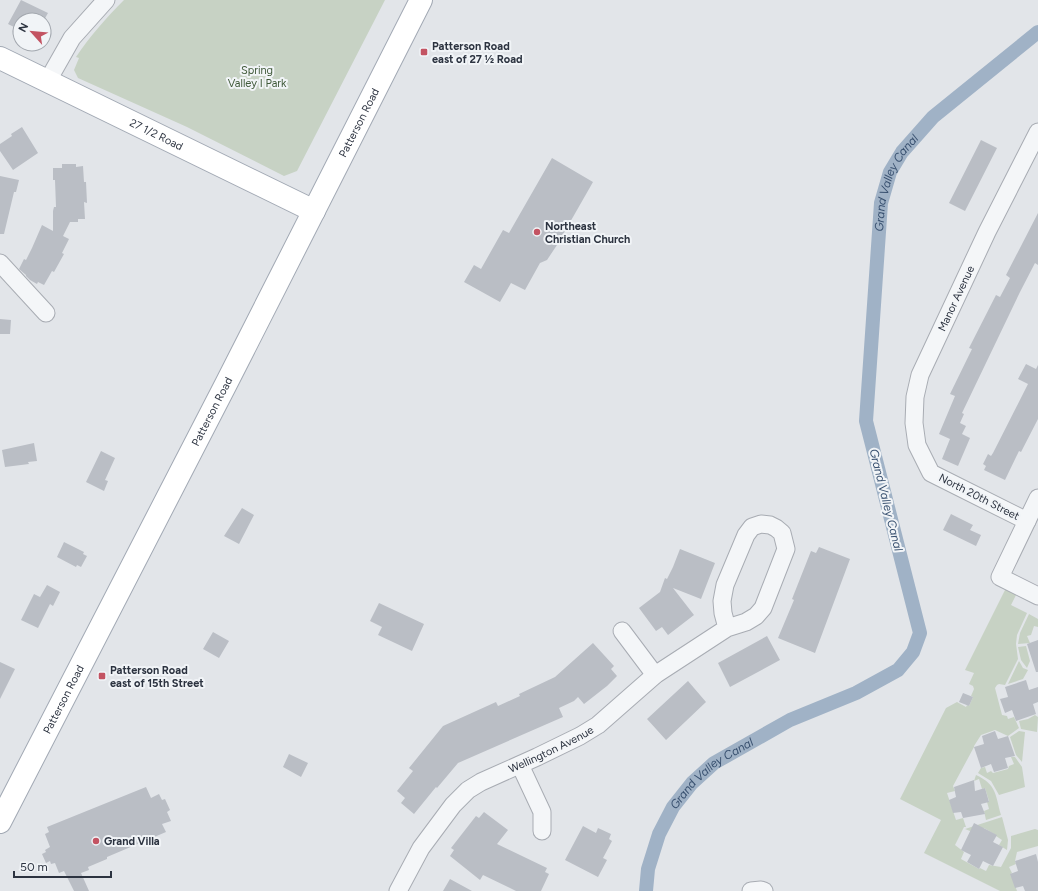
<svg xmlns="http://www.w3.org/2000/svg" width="1038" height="891" font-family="Figtree,sans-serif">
<rect width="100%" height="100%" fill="#e2e5e9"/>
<!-- green -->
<path fill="#c7d2c4" d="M124,0H385L297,171L284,176L187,127L78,78L74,70L79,58L76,57C90,36 106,18 124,0Z
M1007,586L1018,591L1011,605L1027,613L1017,635L1016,644L1018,659L1005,685L999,684L997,685L995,688L1002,715L1007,716L1008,719L1014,717L1019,728L1008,736L995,730L981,735L974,746V747L953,786L955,791L947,793L956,820L963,818L966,827H964L955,845L964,852L961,859L979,869L980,868L986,871L989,865L1001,867L1011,848V836L1035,829L1038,830V846L1017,852L1015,861L1016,864L1009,867L1012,873L1011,874L1017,891H1000L924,853L941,820L900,799L946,708L957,702L966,707L967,705L969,706L973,697L971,696L974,689L973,686L969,684L974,673L965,670Z
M1029,614L1038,619V627L1034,626L1031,635L1027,636L1030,643L1018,644L1020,633Z
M1026,646L1030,661L1027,668L1021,660L1018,647Z
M1019,661L1023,668L1028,670L1023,679L1008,684Z
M1035,715L1038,717L1037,732L1021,729L1019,721L1028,719Z
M1019,731L1025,732L1022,762L1016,755L1010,737Z
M1011,757H1015L1022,767L1025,787L999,795L991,781L978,773L981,768L985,767L987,773L991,771L993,773L1008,769L1009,766L1014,764Z
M976,775C997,785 995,794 1001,815L986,820L984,811L989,809L987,802L989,801L985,788L982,789L979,779L974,781Z
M1002,817L1008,840L1007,850L999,845L1002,840L996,836V835L984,828L970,831L965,829Z"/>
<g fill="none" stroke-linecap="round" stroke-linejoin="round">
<!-- canal -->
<path stroke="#a0b2c6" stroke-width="14" id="s1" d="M646,891L648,869L659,834L673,807L692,783L714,763L790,720L856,693L898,670L913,652L920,633L866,421L881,203L890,172L902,152L933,117L1038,32"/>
</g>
<!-- building -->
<path fill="#babec5" d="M21,0L48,13L44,20H20V30L8,24Z
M22,127L38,153L13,170L0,151V144L12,136L11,134Z
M981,140L997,148L965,211L949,203Z
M552,158L593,182L557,245L547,260L540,263L525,290L511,283L500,302L464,282L474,265L481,269L503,230L509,233Z
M62,164H76V167L83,166L84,182H86L87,203L84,202L85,219H78V222H70L63,236L69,239L62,253L64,254L54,272L52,271L44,285L38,282L37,284L30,280L26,276V275L19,269L24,259L26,260L32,248L42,225L53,231V211L54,207H56L55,180H53V168H62Z
M0,176L19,180L16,192H14L4,234H0Z
M1038,213V265L1035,263L1020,292L962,413L964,414L960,423L966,426L962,434L970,438L958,466L942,459L950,439L939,434L955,396L950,394L972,349L969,348L996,295L1000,297L1010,278L1006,275Z
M0,319L11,320L10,334H0Z
M1026,364L1036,369L1038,365V419L1021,452L1019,451L1005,480L984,470L986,466L983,464L988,454L991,456L993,453L1028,384L1018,379Z
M34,443L37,461L28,462L29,464L5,467L2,450Z
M101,451L115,458L105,480L108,481L104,491L86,482Z
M242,508L254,515L239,544L224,536Z
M951,514L973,525L970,530L981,535L976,546L943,530Z
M64,542L84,552L83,554L87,556L81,567L77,565L76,567L57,557Z
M819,547L850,559L815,653L778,638L794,600L792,599L811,551L816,553Z
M680,549L715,563L701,599L673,588L694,615L668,635L662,627L656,631L639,608L660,592L665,578L667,579L673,567Z
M47,585L60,592L53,606L50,604L38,628L21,620L34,594L40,597Z
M379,603L424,624L412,651L378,635L382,627L370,621Z
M213,632L229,641L219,658L203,649Z
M767,636L780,660L730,687L718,663Z
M1038,640V672H1036L1027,644Z
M593,643L614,666L611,669L617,676L607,686L584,704L578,697L574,701L559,708L563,717L458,763L437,788L436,787L414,814L401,803L405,798L397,791L413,771L409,768L443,726L496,702L498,706L520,696L519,694L555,677Z
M0,662L15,669L0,699Z
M1026,680L1029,690L1038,687V702L1033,704L1036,714L1016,721L1012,710L1005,713L1000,699L1008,697L1005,687Z
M688,681L706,702L666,740L647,719Z
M963,693L973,697L969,706L959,702Z
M995,731L998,739L1008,736L1015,756L1005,758L1008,768L994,772L991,764L981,768L974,747L984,744L982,736Z
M289,754L308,763L301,777L283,767Z
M974,780L975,791L985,788L989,802L981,804L985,814L963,818L961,812L953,813L949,800L956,797L954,787Z
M146,787L151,798L159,794L162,800L165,799L170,810L167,812L171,821L162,824L166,832L107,857V859L88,867L89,870L81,873L89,891H74L64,871L59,873L55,863L51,864L50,861L46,863L42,854L46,852L45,850L50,847L45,834L49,832L47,827Z
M484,812L508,830L497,844L547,868L545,872L549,874L541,891H516L483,875L480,880L450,856L454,850L451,848L476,816L479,818Z
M974,823L997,835L993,842L1003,847L993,866L983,861L979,869L967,862L971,855L961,850Z
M583,826L596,833L598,828L611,834L609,839L612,841L603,858L607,860L598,877L565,860Z
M1036,854L1038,862V891H1025L1023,886L1015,888L1010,874L1018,871L1015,861Z
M450,879L472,891H443Z"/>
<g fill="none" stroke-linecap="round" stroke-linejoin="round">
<defs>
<g id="minor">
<path d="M47,82L72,38L106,0"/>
<path d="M0,263L46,313"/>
<path d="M1038,498L1000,577L1038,596"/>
<path id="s2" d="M1027,521L931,473L917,445L914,423L915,397L920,375L987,232L1038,132"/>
<path d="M622,631L655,675"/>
<path d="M520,765L542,812V831"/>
<path id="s3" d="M398,891L421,848L453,805L468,790L481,782L537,757L580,736L598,725L655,675L727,628L746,622L756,616L763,608L786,549L782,533L776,528L770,525L761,524L752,527L746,535L725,585L722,601L723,613L727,628"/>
<path d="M751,891L761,890L764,891"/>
</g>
<g id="major">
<path id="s4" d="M0,58L314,211"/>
<path id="s5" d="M0,822L226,384L421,0"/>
</g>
</defs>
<!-- minor casing -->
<use href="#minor" stroke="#a8acb3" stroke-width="19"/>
<!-- major casing -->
<use href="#major" stroke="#a2a9b4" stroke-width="24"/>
<!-- minor -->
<use href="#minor" stroke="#f4f6f8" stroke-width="17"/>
<!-- major -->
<use href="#major" stroke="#fff" stroke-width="22"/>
</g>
<!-- markers -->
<g fill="#c35362" stroke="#f1f4f7" stroke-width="1.5">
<rect x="420" y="48" width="8" height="8" rx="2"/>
<circle cx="537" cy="232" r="4"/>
<rect x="98" y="672" width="8" height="8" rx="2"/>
<circle cx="96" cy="841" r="4"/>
</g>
<g text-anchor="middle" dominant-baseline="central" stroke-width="4" stroke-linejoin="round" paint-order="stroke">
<!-- poi labels -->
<g font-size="11" font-weight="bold" fill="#2c3340" stroke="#f1f4f7" text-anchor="start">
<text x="432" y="46">Patterson Road<tspan x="432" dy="13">east of 27 ½ Road</tspan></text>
<text x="545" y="226">Northeast<tspan x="545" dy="13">Christian Church</tspan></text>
<text x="110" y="670">Patterson Road<tspan x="110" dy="13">east of 15th Street</tspan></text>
<text x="104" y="841">Grand Villa</text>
</g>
<!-- park labels -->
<g font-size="11" fill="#405a3a" stroke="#f1f4f7">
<text x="257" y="70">Spring<tspan x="257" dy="13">Valley I Park</tspan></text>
</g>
<!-- street labels -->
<g font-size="11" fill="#2c3340" stroke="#f1f4f7">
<text stroke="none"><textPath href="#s5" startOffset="786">Patterson Road</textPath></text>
<text stroke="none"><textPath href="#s4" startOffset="174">27 1/2 Road</textPath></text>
<text stroke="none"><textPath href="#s2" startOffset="294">Manor Avenue</textPath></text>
<text stroke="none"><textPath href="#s5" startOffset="462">Patterson Road</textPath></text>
<text transform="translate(979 497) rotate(27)">North 20th Street</text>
<text stroke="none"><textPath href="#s5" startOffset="138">Patterson Road</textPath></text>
<text stroke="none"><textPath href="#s3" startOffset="216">Wellington Avenue</textPath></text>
</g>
<!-- water labels -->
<g font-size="12" font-style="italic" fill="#395170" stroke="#f1f4f7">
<text stroke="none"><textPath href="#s1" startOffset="861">Grand Valley Canal</textPath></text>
<text transform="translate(886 500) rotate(76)">Grand Valley Canal</text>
<text stroke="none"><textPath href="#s1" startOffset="141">Grand Valley Canal</textPath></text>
</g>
</g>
<!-- north arrow -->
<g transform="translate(32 32) rotate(297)"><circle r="19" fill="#f1f4f7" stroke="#a2a7ae"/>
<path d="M0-3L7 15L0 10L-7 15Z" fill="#c35362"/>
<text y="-6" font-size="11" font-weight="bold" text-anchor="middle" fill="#2c3340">N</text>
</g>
<!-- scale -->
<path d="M14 871v6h97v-6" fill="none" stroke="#2c3340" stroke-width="2"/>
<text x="20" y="871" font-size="12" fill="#2c3340" stroke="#f1f4f7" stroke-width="3" paint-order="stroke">50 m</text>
</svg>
